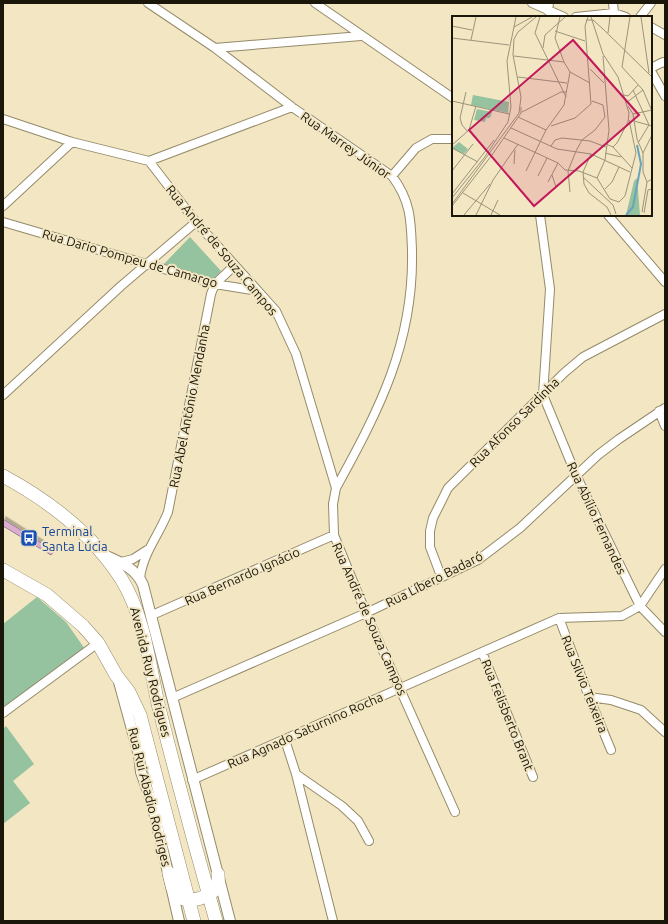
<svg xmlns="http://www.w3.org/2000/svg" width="668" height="924" font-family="Ubuntu,sans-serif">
<defs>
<filter id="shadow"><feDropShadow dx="2.5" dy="-2.5" stdDeviation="0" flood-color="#0004"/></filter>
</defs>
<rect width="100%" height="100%" fill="#f2e6c3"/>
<!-- green -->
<path fill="#95c29f" d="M190,237L221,271L212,280L162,266Z
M37,597L66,622L87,652L3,714V624Z
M6,726L34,764L13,781L30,803L3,824V729Z"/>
<!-- building -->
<path fill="#dbadd0" stroke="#9c7f95" filter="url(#shadow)" d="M3,519L54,551L51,555L3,526Z"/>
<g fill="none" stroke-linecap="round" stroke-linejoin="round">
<defs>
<path id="minor" d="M148,3L215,48L292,107L392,176C411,201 411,221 412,251C414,343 379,410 336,488
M315,3L453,98
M532,3L564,17
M613,3L614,13
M548,11L549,3
M576,17L614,13L626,17
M640,17L651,3
M651,27L665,35
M215,48L361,36
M651,68L663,62L665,63
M651,71L665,96
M3,119L72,142L149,161L292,107
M149,161L196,222L276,311L296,354L336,488L333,504L334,535L366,613L455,812
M392,176L416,148L432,139H453
M3,206L72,142
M540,215L550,289L543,395L576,475L640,606L665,632
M608,215L665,282
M3,222L215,284L258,291
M3,395L121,286L196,222
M659,411L665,426
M121,562L133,559L147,550
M441,576L430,547V531L433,518L448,488L564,373L583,357L665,314
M140,578C143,553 159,535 168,512L211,294L215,284L234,266
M150,616L334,535
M559,618L589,697L611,750
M482,652L533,777
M589,697L611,700L641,710L665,732
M172,698L366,613L478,560L520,528L598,455L619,439L665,408
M3,713L98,643
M285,740L296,774L333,921
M296,774L342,806L358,821L369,841
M192,780L559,618L622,616L640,606L665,569"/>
<path id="tertiary" d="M104,555C120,562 136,568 143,585L230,921
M119,682L139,755L141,772L152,803L179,921"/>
<path id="primary" d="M3,476C51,502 93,534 122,580C145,618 149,665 159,708C177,779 196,850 216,921
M3,570L47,595L83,626L98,643L116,675L129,692L140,715L194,921
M169,873C171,880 172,891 178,896C187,905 213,897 217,886C219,882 218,878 218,874"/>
</defs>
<!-- minor casing -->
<use href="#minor" stroke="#958a69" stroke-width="10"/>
<!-- tertiary casing -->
<use href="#tertiary" stroke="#958a69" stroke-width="12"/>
<!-- primary casing -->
<use href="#primary" stroke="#958a69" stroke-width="14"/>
<!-- minor -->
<use href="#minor" stroke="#fff" stroke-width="8"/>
<!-- tertiary -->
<use href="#tertiary" stroke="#fff" stroke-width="10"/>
<!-- primary -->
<use href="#primary" stroke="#fff" stroke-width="13"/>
</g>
<!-- icons -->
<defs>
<symbol id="bus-square" viewBox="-11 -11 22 22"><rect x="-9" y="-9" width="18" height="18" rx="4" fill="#1a4fb4" stroke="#f2e6c3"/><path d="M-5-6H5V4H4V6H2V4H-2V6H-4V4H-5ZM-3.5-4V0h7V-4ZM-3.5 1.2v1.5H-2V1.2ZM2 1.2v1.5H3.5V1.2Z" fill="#fff"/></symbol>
</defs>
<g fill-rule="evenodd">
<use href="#bus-square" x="19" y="528" width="20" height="20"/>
</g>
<g text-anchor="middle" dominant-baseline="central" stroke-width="4" stroke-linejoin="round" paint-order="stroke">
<!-- street labels -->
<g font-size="13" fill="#1a1609" stroke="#f2e6c3">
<text transform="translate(346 145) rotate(35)">Rua Marrey Júnior</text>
<text transform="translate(222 250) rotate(50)">Rua André de Souza Campos</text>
<text transform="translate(130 258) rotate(16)">Rua Dario Pompeu de Camargo</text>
<text transform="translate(189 406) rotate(-79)">Rua Abel Antônio Mendanha</text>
<text transform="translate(514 422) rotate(-45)">Rua Afonso Sardinha</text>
<text transform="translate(597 518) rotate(65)">Rua Abílio Fernandes</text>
<text transform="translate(242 576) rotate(-24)">Rua Bernardo Ignácio</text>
<text transform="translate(434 579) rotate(-27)">Rua Líbero Badaró</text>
<text transform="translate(370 619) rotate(66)">Rua André de Souza Campos</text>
<text transform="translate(151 672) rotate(76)">Avenida Ruy Rodrigues</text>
<text transform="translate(585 684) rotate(68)">Rua Silvio Teixeira</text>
<text transform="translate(508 715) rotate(68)">Rua Felisberto Brant</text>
<text transform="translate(305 730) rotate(-24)">Rua Agnado Saturnino Rocha</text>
<text transform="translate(150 797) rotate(76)">Rua Rui Abadio Rodriges</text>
</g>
<!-- transit labels -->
<g font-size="13" fill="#164399" stroke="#f2e6c3" text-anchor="start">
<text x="42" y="531">Terminal<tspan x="42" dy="15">Santa Lúcia</tspan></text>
</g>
</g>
<!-- overview -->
<g transform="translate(452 16)">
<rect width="200" height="200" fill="#f2e6c3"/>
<path d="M21,79L57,86L56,97L19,89ZM25,93L40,96L38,102H34L33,106L22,104ZM7,126L16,133L12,138L0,132ZM185,162L188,199H174L182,165Z" fill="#95c29f"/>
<path fill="none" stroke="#6aa3bc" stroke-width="2" d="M174,199L181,191L189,148L185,129"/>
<path fill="none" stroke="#9c9379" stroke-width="1" d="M88,1L83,17L114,81M108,1L103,22L112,46L118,56L138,67M139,1L151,38L166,61L177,97L176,106L165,127L161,131L154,128M178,1L170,51L191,74L200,95M189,1L197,57M134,4H141L151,13L200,61M0,10L20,14M62,11L80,1M103,15L133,25M156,17L158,1M0,22L57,29M19,24L24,1M91,32L93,19L113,1M62,40L112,46M138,53L152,67M66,61L115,67M181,74L197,109L186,127M14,76L8,102L10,109L16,116M172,79L176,80L186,69M0,85L57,98M174,87L191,74M176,90L181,98L185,123L191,137M70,96L109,76H114M181,98L200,94M66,101L94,114M182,105L200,110M99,110L123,102L139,88L133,10L136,1M59,112L105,133L139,138L178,156M52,122L106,147L113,154L127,155L145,162L158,183L167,186L173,180L184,137L177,104M0,129L17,114L24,90M99,130L103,124L110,122L138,125L154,131M161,131L180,152M0,132L26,146M153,137L169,141M139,138L131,156L132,168L137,177L155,191L159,199M62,148L63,134M0,155L21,128M74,155L94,114L112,89L118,56M100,159L104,171M86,160L95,142M131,161L161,189L164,198M145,162L153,144L157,114L151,40M96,166L106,147M195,166L191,156V137L200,119M153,173L160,166L167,151M118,176L116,155L124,135L130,124L143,114L153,101L151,89L140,85M11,177L48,199M0,178L42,124M0,182L32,142L56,106L59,91L55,45L64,1M0,188L67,97L69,81L61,39L62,23L66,16L84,1M0,190L40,139L69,97V91M190,196L195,166L200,163M192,197L196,174L200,173M12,199L38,168M24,199L41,164L66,128M39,199L46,184"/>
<path fill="#c2185b" fill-opacity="0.15" stroke="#c2185b" stroke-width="2" d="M121,24L187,99L82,190L17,114Z"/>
<rect width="200" height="200" fill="none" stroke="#1a1609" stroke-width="2"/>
</g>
<!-- border -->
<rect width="668" height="924" fill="none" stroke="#1a1609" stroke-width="8"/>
</svg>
